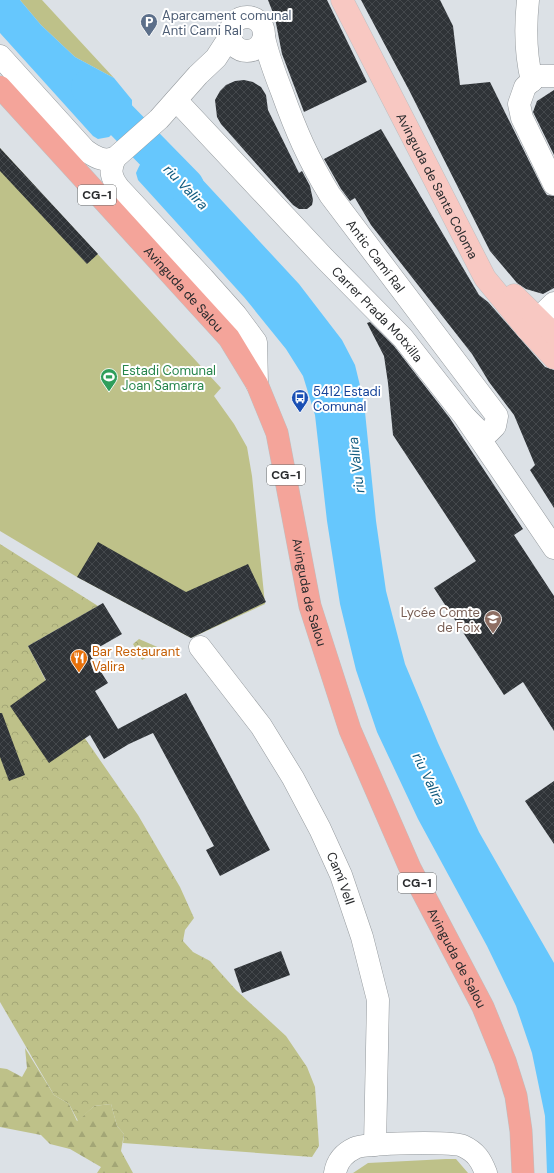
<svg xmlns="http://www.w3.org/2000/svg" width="554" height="1173" font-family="'DM Sans',sans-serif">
<defs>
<pattern id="forest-firs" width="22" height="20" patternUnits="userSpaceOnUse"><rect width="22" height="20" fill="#bec189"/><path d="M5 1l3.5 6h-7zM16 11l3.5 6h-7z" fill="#a3a676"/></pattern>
<pattern id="park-crowns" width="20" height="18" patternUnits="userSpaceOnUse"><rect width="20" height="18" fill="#bec189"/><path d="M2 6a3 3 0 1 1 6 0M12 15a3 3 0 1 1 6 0" fill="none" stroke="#a3a676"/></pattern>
<pattern id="building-cross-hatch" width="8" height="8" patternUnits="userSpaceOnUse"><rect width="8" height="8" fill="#2f3337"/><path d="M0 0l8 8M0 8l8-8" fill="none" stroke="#44484c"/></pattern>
</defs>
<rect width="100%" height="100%" fill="#dce1e6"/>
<!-- green -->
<path fill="#bec189" d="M20,0H42L114,78L75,57L41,25Z
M0,148L221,388L214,396L234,424L247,447L252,476L265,604L191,638L77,577L0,531Z
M446,1159H456L468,1173H353L368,1163Z"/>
<!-- forest -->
<path fill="url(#forest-firs)" d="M25,1048L54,1095L69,1104L77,1121L94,1106L111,1104L117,1126L124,1134L121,1151L133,1173H97L101,1167L70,1149L50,1144L41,1135L0,1127V1068L7,1069L22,1077L27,1068Z"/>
<!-- park -->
<path fill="url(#park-crowns)" d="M0,544L98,606L28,646L48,685L138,815L180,887L194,918L185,930L183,941L193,952L210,961L236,990L286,1036L307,1067L315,1087L319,1146L312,1157L123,1143L124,1134L117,1126L111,1104L94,1106L78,1121L69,1104L54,1095L0,1002Z
M139,639L162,649L142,660L133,644Z"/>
<!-- water -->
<path fill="#66c7fd" d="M0,0H20L41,25L75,57L114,78L132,100V111L129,118L109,137L98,139L93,136L0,33Z
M168,146L174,149L299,284L342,340L355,365L364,402L376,521L386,591L405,664L438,743L479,832L554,963V1173H547L545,1116L532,1053L516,1006L487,946L418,819L377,732L356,670L340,604L327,521L315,415L303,376L286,349L244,297L138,180L136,173C144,156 148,149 168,146Z"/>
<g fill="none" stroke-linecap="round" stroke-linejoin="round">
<!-- river -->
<path stroke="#66c7fd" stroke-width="36" d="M89,87L186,186"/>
</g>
<!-- building -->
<path fill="url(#building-cross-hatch)" d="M268,0H327L367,82L304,112L282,54L275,18Z
M361,0H440L453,26L460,85L490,82L543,189L547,195L554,196V288L543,294L526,289L517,283L490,251L409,90Z
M244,80L253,82L261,87L266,95L268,110L299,173L302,171L310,186L313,200L312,205L307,209H299L293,205L221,124L217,117L215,100L220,91L226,85L235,81Z
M554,90V155L533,112L537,101Z
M381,129L479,295L488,302L545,367L554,370V508L530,470L535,465L514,415L489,382L472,354L371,225L355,198L350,201L341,189L324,159Z
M0,148L98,254L87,264L0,171Z
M370,322L394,346L449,417L523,529L514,535L554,596V731L523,682L504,695L434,588L476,561L393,435L388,383L384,356L367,323Z
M98,542L186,592L248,564L266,602L191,638L77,577Z
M103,603L122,634L89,653L108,683L95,691L118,729L186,693L270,850L220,876L206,850L214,846L153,733L129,744L104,759L90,735L49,763L10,706L46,680L28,646Z
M0,713H2L25,775L9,781L0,757Z
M554,781V844L525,801Z
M281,951L290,975L242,993L234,969Z"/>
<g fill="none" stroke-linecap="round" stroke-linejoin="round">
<defs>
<g id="minor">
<path d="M528,0C525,28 525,53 532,81"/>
<circle cx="247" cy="34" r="17"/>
<path id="s1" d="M264,37C268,56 275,74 282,92C296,131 308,159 330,195L497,416L495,426L489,432L479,431L467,419"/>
<path d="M0,56L85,150C95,157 103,162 115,158L159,119L198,75L216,58L227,41L231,30"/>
<path d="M554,76H537L525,87L519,104L522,118L554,184"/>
<path id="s2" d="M176,100L325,259L403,338L465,417L554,548"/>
<path d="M115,158C109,170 111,178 119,188L203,278L236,315L256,342L257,384"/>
<path d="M527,329L554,303"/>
<path id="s3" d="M200,647L261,726L293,778L320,829L341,875L362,937L378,1000L375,1145"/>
<path d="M335,1173C337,1161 344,1153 355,1148C365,1143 452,1141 463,1146C476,1152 481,1160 486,1173"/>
</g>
<g id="major">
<path id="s4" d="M342,0L485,278L527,329L554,358"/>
<path d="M514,295L554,334"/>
</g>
<g id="highway">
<path id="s5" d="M0,87L229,338L257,384L277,433L310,606L350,730L410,868L483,1007L505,1061L516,1096L521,1131L523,1173"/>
</g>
</defs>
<!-- minor casing -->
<use href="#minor" stroke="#959a9e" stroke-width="23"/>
<!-- major casing -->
<use href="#major" stroke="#bebfc0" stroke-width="23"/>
<!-- highway casing -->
<use href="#highway" stroke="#bebfc0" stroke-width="23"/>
<!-- minor -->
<use href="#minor" stroke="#fff" stroke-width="22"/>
<!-- major -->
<use href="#major" stroke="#f8c8c2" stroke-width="22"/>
<!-- highway -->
<use href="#highway" stroke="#f4a49a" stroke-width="22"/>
</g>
<!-- icons -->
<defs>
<symbol id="parking-pin" viewBox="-11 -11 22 30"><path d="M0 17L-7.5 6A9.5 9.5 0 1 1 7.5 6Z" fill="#5c6f8a" stroke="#fff"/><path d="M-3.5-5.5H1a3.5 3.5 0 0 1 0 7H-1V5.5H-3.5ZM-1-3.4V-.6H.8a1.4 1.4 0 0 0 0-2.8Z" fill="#fff"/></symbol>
<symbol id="stadium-pin" viewBox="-11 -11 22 30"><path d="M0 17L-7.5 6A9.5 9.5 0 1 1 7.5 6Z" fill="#2e9e5b" stroke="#fff"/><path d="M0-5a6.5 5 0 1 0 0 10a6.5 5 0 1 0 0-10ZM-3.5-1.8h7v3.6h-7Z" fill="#fff"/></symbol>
<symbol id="bus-pin" viewBox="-11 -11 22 30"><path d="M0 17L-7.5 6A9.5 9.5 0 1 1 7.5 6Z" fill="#1a4fb4" stroke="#fff"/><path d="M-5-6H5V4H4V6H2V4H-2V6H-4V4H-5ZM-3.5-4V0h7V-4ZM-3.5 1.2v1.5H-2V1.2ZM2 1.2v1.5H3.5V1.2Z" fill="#fff"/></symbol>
<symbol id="school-pin" viewBox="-11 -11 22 30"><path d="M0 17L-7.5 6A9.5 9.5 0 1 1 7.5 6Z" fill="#8d6e63" stroke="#fff"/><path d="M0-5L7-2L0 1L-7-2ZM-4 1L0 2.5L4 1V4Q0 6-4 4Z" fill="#fff"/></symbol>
<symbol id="restaurant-pin" viewBox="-11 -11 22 30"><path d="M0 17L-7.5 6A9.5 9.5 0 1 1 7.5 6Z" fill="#e8710a" stroke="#fff"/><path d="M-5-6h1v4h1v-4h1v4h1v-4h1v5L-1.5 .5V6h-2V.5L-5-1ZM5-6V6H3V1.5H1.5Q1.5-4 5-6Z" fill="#fff"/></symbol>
</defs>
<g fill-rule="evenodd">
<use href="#parking-pin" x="139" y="12" width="20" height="27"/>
<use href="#stadium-pin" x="99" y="367" width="20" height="27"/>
<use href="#bus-pin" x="290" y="388" width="20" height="27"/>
<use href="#school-pin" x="483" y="609" width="20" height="27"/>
<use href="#restaurant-pin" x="69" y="648" width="20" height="27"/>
</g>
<g text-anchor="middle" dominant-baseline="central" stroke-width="4" stroke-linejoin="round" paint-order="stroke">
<!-- shield labels -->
<g fill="#fff" stroke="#686a6b" stroke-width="1">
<rect x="78" y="185" width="38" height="20" rx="3"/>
<rect x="267" y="465" width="38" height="20" rx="3"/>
<rect x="398" y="873" width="38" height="20" rx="3"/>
</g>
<g font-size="12" font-weight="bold" fill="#282a2c">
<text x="97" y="195">CG-1</text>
<text x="286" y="475">CG-1</text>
<text x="417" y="883">CG-1</text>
</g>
<!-- service labels -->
<g font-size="13" fill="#4e5e75" stroke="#fff" text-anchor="start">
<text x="162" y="15">Aparcament comunal<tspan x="162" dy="15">Anti Cami Ral</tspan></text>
</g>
<!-- street labels -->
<g font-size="13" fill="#282a2c" stroke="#fff">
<text stroke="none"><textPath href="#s4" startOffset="209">Avinguda de Santa Coloma</textPath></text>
<text stroke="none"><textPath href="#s1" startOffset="248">Antic Camí Ral</textPath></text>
<text stroke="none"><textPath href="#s5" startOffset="273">Avinguda de Salou</textPath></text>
<text stroke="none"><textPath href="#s2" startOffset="294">Carrer Prada Motxilla</textPath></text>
<text stroke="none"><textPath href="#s5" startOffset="609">Avinguda de Salou</textPath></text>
<text stroke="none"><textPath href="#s3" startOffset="272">Camí Vell</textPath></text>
<text stroke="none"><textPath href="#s5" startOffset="1005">Avinguda de Salou</textPath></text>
</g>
<!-- leisure labels -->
<g font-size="13" fill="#27864d" stroke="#fff" text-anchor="start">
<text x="122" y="370">Estadi Comunal<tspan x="122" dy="15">Joan Samarra</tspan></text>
</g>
<!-- transit labels -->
<g font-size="13" fill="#164399" stroke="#fff" text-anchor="start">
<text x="313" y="391">5412 Estadi<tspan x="313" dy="15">Comunal</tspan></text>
</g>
<!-- education labels -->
<g font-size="13" fill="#785e54" stroke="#fff" text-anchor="end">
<text x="480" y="612">Lycée Comte<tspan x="480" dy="15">de Foix</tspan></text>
</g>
<!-- food labels -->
<g font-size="13" fill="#c56008" stroke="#fff" text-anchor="start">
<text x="92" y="651">Bar Restaurant<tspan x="92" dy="15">Valira</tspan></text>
</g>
<!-- water labels -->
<g font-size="14" font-style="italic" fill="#115c80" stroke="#fff">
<text transform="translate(186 187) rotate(46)">riu Valira</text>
<text transform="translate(356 465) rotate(-97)">riu Valira</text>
<text transform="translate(429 779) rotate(64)">riu Valira</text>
</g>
</g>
</svg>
